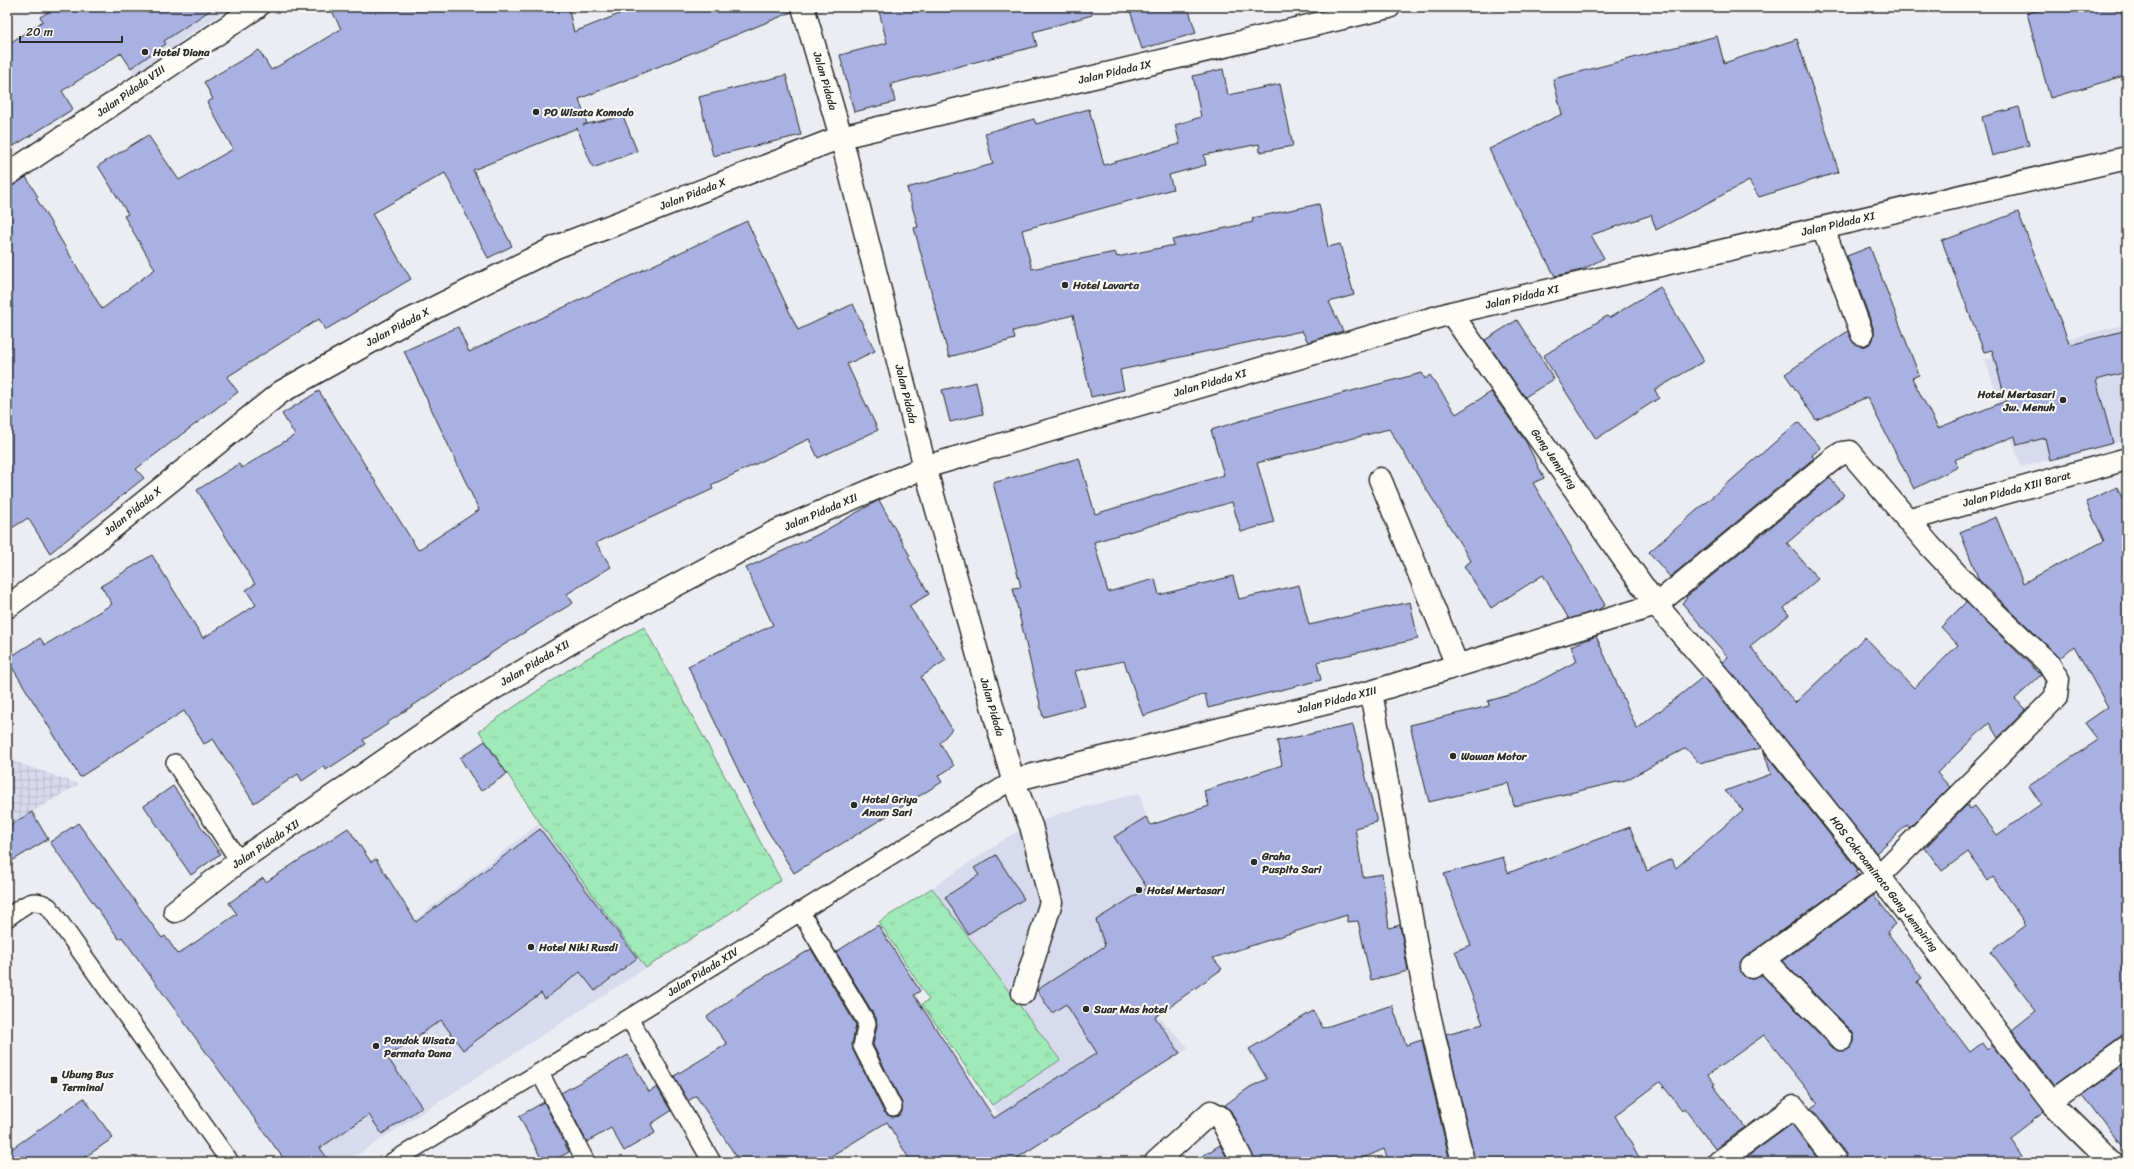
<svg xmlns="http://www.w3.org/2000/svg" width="2134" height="1169" font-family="Sriracha,sans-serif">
<defs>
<pattern id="industrial-grid" width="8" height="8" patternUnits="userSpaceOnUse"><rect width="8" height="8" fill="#d8dbee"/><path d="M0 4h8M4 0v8" fill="none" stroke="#babccc"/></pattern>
<pattern id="grass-tufts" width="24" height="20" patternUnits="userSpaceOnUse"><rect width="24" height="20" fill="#a0eab9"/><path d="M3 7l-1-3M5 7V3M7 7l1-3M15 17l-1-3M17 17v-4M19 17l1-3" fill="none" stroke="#8ac99f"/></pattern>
</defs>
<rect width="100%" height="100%" fill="#ecedf3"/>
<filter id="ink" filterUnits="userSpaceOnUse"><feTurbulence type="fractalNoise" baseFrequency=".025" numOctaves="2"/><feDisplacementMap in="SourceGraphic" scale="8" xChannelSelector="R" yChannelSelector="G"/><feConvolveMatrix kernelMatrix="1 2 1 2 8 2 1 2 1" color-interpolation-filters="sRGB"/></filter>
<g filter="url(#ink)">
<!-- built -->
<path fill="#d8dbee" d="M90,7H232L188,35L139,80Z
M2127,324V440L2021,467L1985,360Z
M1140,793L1146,817L1185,879L1112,969L1189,1048L1025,1154L992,1105L1060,1060L932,888L1012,834L1060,813Z
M540,823L646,968L346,1162H330L240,1039L412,922Z"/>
<!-- industrial -->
<path fill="url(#industrial-grid)" d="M7,759L79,784L7,827Z"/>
<!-- grass -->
<path fill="url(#grass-tufts)" stroke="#668a72" d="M644,627L781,880L646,968L540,823L479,731L577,664Z
M932,888L1060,1060L992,1105L922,1004L929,1000L879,922Z"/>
<!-- building -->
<path fill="#a8b1e1" stroke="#2b2b2b" d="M57,7H215L164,41L166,44L131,68L121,53L62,91L73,109L9,149L13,156L7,160V45L43,21L40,17Z
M330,7H568L574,32L637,7H791L792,12L579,99L587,124L583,125L623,116L637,151L593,168L577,128L473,170L512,246L488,258L445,173L372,214L411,279L325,330L319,319L227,377L238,392L136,469L144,478L50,553L28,518L7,531V187L14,185L26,177L38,197L36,198L102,309L155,269L124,216L128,214L98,166L148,135L179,180L233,149L207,102L213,99L204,82L259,50L271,70L298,55L341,29Z
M878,7H1091L1092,15L1033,32L1037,46L891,84L895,102L854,112L840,55L887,43Z
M1129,7H1188L1196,33L1142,49Z
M2054,7H2121L2127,31V75L2050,98L2027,13Z
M1717,36L1724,63L1797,39L1839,172L1759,197L1749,181L1656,230L1651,215L1591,235L1604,258L1582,270L1555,276L1508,190L1489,149L1562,114L1553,79Z
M1223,69L1228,95L1280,84L1293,146L1260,152L1259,144L1204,155L1206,165L1169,175L1173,189L1022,230L1032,269L1115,252L1117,257L1174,245L1172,240L1253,222L1252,218L1319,204L1328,247L1340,244L1354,295L1329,302L1343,331L1308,342L1302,331L1120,370L1124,390L1091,397L1073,315L1013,331L1015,339L949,357L914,228L918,227L907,188L993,164L985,133L1034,119L1036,124L1089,109L1104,165L1180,144L1175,125L1201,117L1193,76Z
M786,75L801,135L713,156L699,97Z
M2019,107L2029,145L1992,156L1982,117Z
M2018,212L2070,345L2127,330V372L2096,380L2113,443L2050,460L2045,438L2017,445L2015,436L1954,460L1958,467L1914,489L1867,397L1816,420L1785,374L1848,331L1854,343L1860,346H1866L1872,342L1874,336V330L1847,256L1870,247L1919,375L1912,378L1938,428L2006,401L1992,350L1984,352L1942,241Z
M747,221L798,330L853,304L875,351L847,364L878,430L818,458L809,439L711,485L713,489L596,543L611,567L567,594L573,603L502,646L387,723L388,724L363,740L366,744L326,770L324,766L302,781L298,774L254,803L213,739L204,744L184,711L80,777L7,659L40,638L45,645L112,604L101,586L152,555L203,638L256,605L246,590L255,584L197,490L239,464L242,468L295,435L282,414L319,391L418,550L479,510L404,351L458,327L469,352Z
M1660,287L1704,361L1655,390L1659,398L1596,439L1543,356L1607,316L1609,318Z
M1517,320L1554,379L1525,397L1485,340Z
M1422,373L1425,379L1430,375L1456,414L1491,392L1526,442L1544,478L1533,483L1605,605L1598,610L1569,619L1543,575L1491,608L1464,566L1471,561L1389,429L1257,463L1274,522L1241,532L1232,502L1094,542L1108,592L1155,579L1159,595L1233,576L1239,599L1299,585L1309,625L1410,602L1418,639L1317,662L1321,680L1208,708L1205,694L1143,716L1124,661L1075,671L1085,706L1043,717L1013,588L1021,587L993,483L1079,458L1095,514L1224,475L1211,430L1250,418V417Z
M976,382L983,414L950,422L942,390Z
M1798,422L1821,448L1812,455L1814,458L1670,577L1649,552Z
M1830,478L1844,495L1787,543L1818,579L1784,608L1789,615L1750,646L1795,703L1865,637L1914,688L1958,645L1941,627L1966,602L2041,675L2015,699L2026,709L1998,738L1989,723L1937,773L1950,787L1909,828L1907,825L1876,853L1722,662L1728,657L1682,603L1687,598L1686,597Z
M2117,487L2127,508V1035L2120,1037L2054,1085L2012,1030L2036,1011L1991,952L2025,926L2023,923L2024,922L1993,877L1988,881L1968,852L1942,871L1925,848L1967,805L1970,809L1975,806L1997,835L2041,804L2029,786L2098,740L2085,723L2108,707L2074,646L2060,658L1979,580L1960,532L1996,517L2023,583L2104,541L2086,502Z
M879,500L910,556L908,557L929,594L909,606L946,660L921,677L952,729L940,743L954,766L938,776L942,782L794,873L766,828L688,666L773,625L746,568L817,535Z
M1596,636L1637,729L1703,677L1761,748L1699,763L1686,748L1626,780L1514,806L1508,783L1429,802L1410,725L1489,706L1488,701L1517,693L1577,661L1571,646Z
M1353,725L1377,822L1355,828L1363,877L1382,874L1389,928L1400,925L1408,971L1371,980L1358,921L1347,922V915L1213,958L1222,969L1155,1017L1180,1053L1011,1162H911L887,1122L821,1162H740L696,1096L688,1101L674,1076L727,1044L707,1017L745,989L811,949L856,1025L852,1044L853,1050L884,1112L892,1117L898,1116L902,1112V1103L873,1045L877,1025L876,1018L836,952L878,925L920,991L914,995L994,1118L1097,1053L1066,1004L1052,1013L1037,990L1105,946L1096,920L1147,888L1114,837L1146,817L1151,825L1209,806L1204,791L1282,765L1277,741Z
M485,741L507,774L481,791L460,758Z
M1764,752L1858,870L1856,871L1859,875L1745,957L1740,962L1742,974L1747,978L1753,979L1762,975L1833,1048L1839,1051L1850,1048L1854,1042V1035L1851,1030L1782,961L1874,895L1896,924L1887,932L1922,978L1917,982L1970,1052L1982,1043L1987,1050L1992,1045L2044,1112L2010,1138L2027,1162H1848L1846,1154L1811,1108L1818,1103L1764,1035L1708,1075L1715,1084L1713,1085L1745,1127L1715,1149L1684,1108L1682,1110L1660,1082L1615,1116L1642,1162H1475L1446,1034L1483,1024L1455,951L1471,945L1444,874L1503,857L1508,873L1630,827L1647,871L1671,859L1676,868L1743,810L1725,791L1771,774Z
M173,786L220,854L191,875L144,806Z
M32,812L48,839L7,864V827Z
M78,823L162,938L165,936L178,954L237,914L229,903L263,878L266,882L348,828L371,862L376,859L416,922L540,829L637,958L595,991L580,972L545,999L541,993L463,1050L441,1020L387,1057L422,1107L382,1134L369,1115L320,1148L330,1162H286L122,937L119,939L50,842Z
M996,855L1024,899L968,934L945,897L979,875L974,868Z
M1392,1005L1406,1045L1422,1040L1450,1162H1389L1384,1149L1354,1162H1255L1231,1111L1225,1105L1250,1087L1267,1079L1249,1049L1313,1011L1323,1028Z
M628,1055L649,1092L657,1087L671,1111L651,1124L655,1133L624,1151L611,1128L587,1142L561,1093Z
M2127,1062V1153L2083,1094Z
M84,1098L113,1138L78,1162H7V1152Z
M544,1102L569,1152L551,1162H543L519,1116Z
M1792,1124L1820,1162H1740Z
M1220,1145L1229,1162H1193Z"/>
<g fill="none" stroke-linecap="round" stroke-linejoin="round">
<defs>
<path id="service" d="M175,763L239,861
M800,911L867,1023L862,1046L893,1107
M7,918C23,907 31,895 49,907L230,1162
M629,1018L712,1162
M540,1073L586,1162
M392,1162L629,1018L1013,780"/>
<path id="minor" d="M803,7L841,137L925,467L1013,780L1031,826L1051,902L1023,993
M7,175L257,7
M1823,228L1862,334
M1451,313L1656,605L1729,688L1879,876L2051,1102L2112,1162
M1380,479L1457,665
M1907,520L2127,459
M7,607L81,553L281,392L406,322L556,247L841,137L1389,7
M1371,692L1426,1001L1463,1162
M1013,780L1371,692L1656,605L1833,459L1842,453L1850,452L1930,546L1980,599L2048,663L2058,679L2056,697L1879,876L1752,967
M175,911L239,861L459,709L590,631L775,532L925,467L1451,313L2127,158
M1764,960L1842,1039
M2051,1102L2127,1047
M1156,1162L1211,1112L1220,1117L1243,1162
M1719,1162L1794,1107L1836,1162"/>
</defs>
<!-- service casing -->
<use href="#service" stroke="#2b2b2b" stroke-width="20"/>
<!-- minor casing -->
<use href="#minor" stroke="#2b2b2b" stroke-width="25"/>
<!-- service -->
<use href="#service" stroke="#fdfcf7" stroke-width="17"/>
<!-- minor -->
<use href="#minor" stroke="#fdfcf7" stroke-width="22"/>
</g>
</g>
<!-- markers -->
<g fill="#2b2b2b" stroke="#fdfcf7" stroke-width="1.5">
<circle cx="145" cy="52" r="4"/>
<circle cx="536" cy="112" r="4"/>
<circle cx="1065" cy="285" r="4"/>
<circle cx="2063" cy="400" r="4"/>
<circle cx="1453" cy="756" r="4"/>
<circle cx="854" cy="805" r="4"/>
<circle cx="1254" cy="862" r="4"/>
<circle cx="1139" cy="890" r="4"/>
<circle cx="531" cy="947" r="4"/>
<circle cx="1086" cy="1009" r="4"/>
<circle cx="376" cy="1046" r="4"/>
<rect x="50" y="1076" width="8" height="8" rx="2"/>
</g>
<g text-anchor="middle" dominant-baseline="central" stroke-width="4" stroke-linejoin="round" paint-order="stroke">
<!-- poi labels -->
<g font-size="11" font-weight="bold" fill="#2b2b2b" stroke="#fdfcf7" text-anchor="start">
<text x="153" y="52">Hotel Diana</text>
<text x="544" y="112">PO Wisata Komodo</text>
<text x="1073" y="285">Hotel Lavarta</text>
<text x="2055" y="394" text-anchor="end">Hotel Mertasari<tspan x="2055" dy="13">Jw. Menuh</tspan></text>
<text x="1461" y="756">Wawan Motor</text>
<text x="862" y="799">Hotel Griya<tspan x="862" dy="13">Anom Sari</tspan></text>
<text x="1262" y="856">Graha<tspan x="1262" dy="13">Puspita Sari</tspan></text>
<text x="1147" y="890">Hotel Mertasari</text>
<text x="539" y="947">Hotel Niki Rusdi</text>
<text x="1094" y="1009">Suar Mas hotel</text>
<text x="384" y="1040">Pondok Wisata<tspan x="384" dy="13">Permata Dana</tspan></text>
<text x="62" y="1074">Ubung Bus<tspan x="62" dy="13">Terminal</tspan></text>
</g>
<!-- street labels -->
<g font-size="11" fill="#2b2b2b" stroke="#fdfcf7">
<text transform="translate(1115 72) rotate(-13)">Jalan Pidada IX</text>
<text transform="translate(825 81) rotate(74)">Jalan Pidada</text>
<text transform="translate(131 91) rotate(-35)">Jalan Pidada VIII</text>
<text transform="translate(693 194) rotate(-21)">Jalan Pidada X</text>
<text transform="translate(1838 224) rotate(-13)">Jalan Pidada XI</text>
<text transform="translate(1522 297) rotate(-13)">Jalan Pidada XI</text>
<text transform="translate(398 327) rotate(-28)">Jalan Pidada X</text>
<text transform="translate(1210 383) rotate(-16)">Jalan Pidada XI</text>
<text transform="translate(906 394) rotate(76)">Jalan Pidada</text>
<text transform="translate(1554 459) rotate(55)">Gang Jempring</text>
<text transform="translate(2017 489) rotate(-15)">Jalan Pidada XIII Barat</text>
<text transform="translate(133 511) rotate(-39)">Jalan Pidada X</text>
<text transform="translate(821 512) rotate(-23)">Jalan Pidada XII</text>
<text transform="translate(535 663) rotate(-31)">Jalan Pidada XII</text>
<text transform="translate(1337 700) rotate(-14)">Jalan Pidada XIII</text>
<text transform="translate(992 707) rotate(74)">Jalan Pidada</text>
<text transform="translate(266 844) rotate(-34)">Jalan Pidada XII</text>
<text transform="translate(1884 884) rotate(52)">HOS Cokroaminoto Gang Jempiring</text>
<text transform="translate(703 972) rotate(-32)">Jalan Pidada XIV</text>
</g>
</g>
<!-- margin -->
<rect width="2134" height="1169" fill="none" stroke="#fdfcf7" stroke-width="24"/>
<rect x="12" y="12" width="2110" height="1145" fill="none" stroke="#2b2b2b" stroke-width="1.5" filter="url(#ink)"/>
<!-- scale -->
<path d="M20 36v6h102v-6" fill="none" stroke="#2b2b2b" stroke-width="2"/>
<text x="26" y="36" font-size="12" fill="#2b2b2b" stroke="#fdfcf7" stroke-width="3" paint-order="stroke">20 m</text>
</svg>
